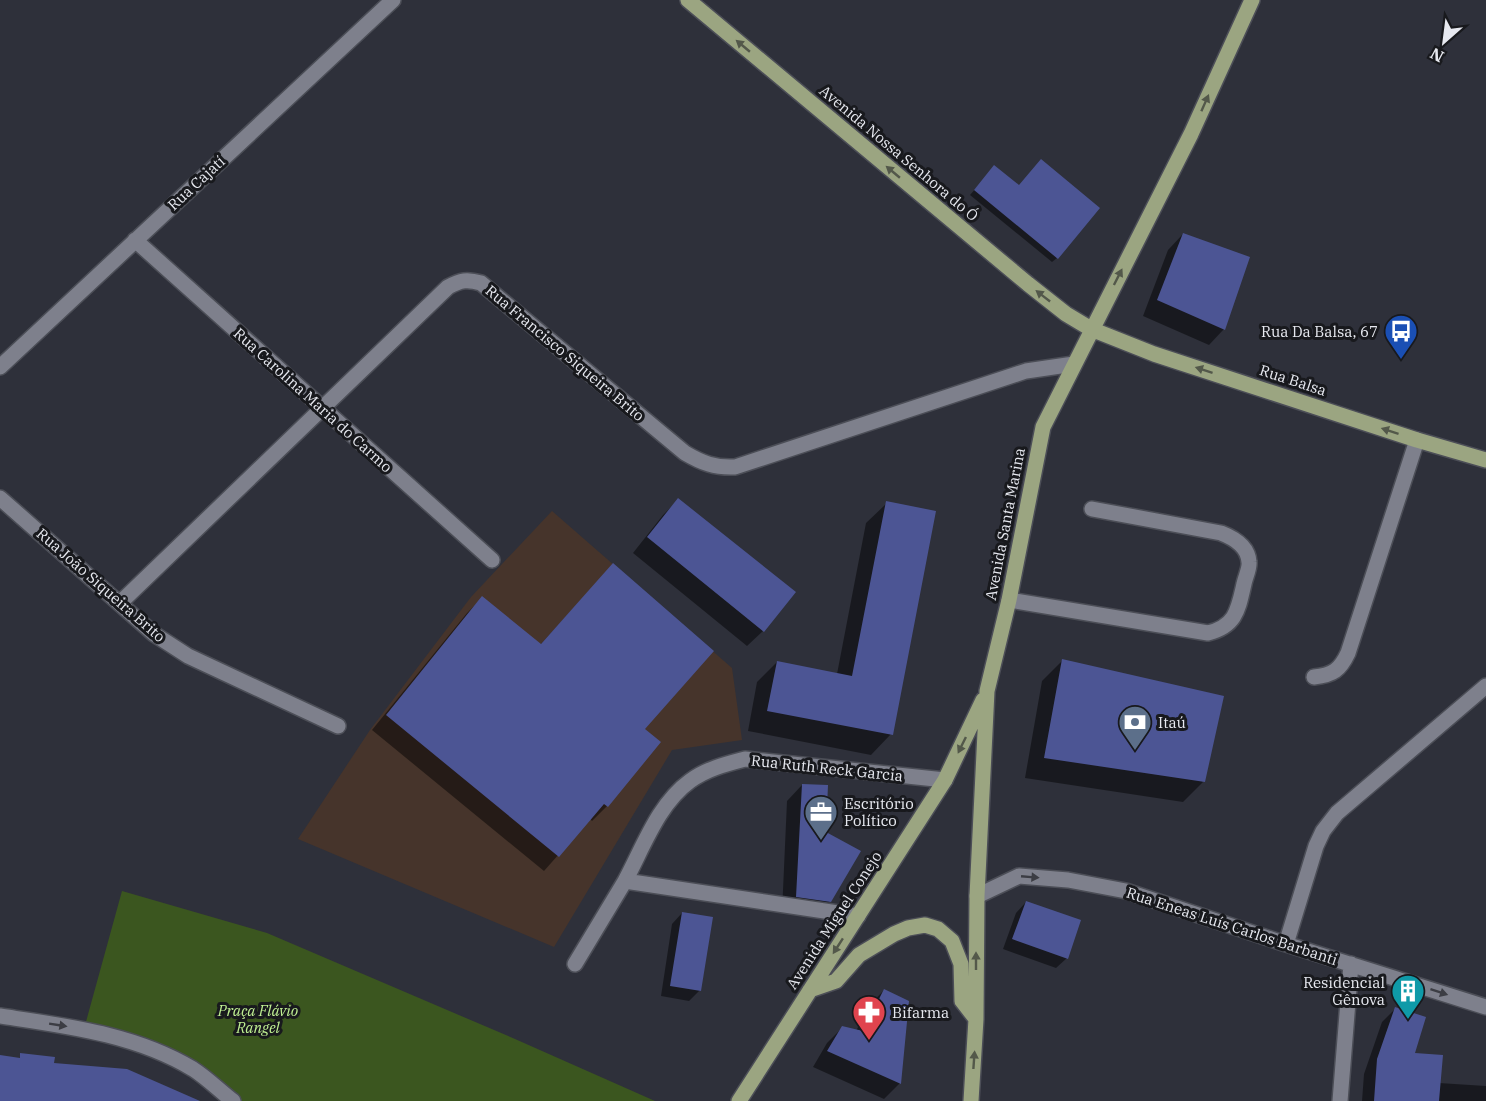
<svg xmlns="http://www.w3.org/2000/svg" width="1486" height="1101" font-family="'IBM Plex Serif',serif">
<rect width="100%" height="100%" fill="#2e303a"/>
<!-- education -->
<path fill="#46342b" d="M552,511L732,668L742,740L672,750L554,947L298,839L370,730L471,597Z"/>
<!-- green -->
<path fill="#3b561f" d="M122,891L267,933L515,1039L655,1101H224L194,1070L84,1029Z"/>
<!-- shadow -->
<path fill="#0007" d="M990,172L1057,258L1052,262L970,195Z
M1183,234L1224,329L1209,345L1143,316L1168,250Z
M678,500L763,631L747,646L633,553L663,515Z
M887,503L891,734L871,755L748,731L757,682L777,662L837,674L866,523Z
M613,565L643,729L607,806L592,821L590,819L544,871L372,730L467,613L482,598L540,645Z
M1062,661L1203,782L1183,802L1025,778L1042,681Z
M802,785L824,833L830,901L814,917L782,912L787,801Z
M1026,902L1067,958L1056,968L1003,949L1016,913Z
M682,913L700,990L689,1001L661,996L672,924Z
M884,990L900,1083L884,1099L813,1067L827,1043L843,1027L856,1031L869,1006Z
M1396,1008L1413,1054L1439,1083L1486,1086V1101H1362L1364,1074L1382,1022Z"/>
<!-- building -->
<path fill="#4c5594" d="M1041,159L1100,208L1058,259L974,190L994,165L1019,185Z
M1183,233L1250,257L1225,330L1157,300Z
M678,498L796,592L764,632L647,537Z
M886,501L936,511L893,735L767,711L777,661L852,676Z
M613,563L714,651L645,729L661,742L608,807L604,804L559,857L386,715L482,596L541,644Z
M1062,659L1224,696L1205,782L1044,758Z
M802,784L828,785L826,832L861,851L831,902L796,897Z
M1026,901L1081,920L1068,959L1012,939Z
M682,912L713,917L701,991L670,986Z
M884,989L909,1001L901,1084L827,1051L842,1026L863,1031Z
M1395,1007L1426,1017L1415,1053L1443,1055L1439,1101H1374L1377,1059Z
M20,1053L55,1057L54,1063L127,1069L200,1101H0V1055L20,1058Z"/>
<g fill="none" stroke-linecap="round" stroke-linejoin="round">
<defs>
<path id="minor" d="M135,240L492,560
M0,367L393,0
M0,498L154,634L188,656L338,726
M1009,600L1208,633C1236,626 1238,610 1244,584C1245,578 1250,568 1249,562C1248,546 1234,538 1221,533L1092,509
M120,603L448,287C461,280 467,279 481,283L685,453C702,463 715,468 735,467L1026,371L1074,364
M1314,677C1333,675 1340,670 1348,653L1417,440
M977,896L1019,876L1068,880L1126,891L1286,944L1486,1007
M858,916L625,881C643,848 658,804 690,781C706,769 726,764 745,759L945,780
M1286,944L1316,846L1323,831L1337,813L1486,686
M575,964L625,881
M0,1016C66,1026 135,1034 193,1069C207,1078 220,1091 233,1101
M1340,1101L1351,964"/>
<path id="major" d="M688,0L1028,284L1066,314L1091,329L1154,354L1417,440L1486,460
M810,990L836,981L859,955L894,934L908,928L925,925L938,929L952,941L961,964L962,1001L976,1019
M739,1101L945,780L983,700
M971,1101L976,1019L977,896L987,691L1009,600L1043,427L1191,134L1252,0"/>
</defs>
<!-- minor casing -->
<use href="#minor" stroke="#4c4e57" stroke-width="18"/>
<!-- major casing -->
<use href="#major" stroke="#4c4e57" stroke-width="18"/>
<!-- minor -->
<use href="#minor" stroke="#7e808c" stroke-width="15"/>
<!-- major -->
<use href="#major" stroke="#9ba581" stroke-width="15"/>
</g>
<!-- one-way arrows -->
<defs><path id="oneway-solid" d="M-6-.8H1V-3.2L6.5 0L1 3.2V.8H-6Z" transform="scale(1.5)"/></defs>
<g fill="#53584a">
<use href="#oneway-solid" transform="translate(743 46) rotate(-140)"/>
<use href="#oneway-solid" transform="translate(1205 103) rotate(-66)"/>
<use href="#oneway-solid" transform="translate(893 172) rotate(-140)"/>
<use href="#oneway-solid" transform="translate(1118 277) rotate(-63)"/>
<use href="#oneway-solid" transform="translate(1043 296) rotate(-142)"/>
<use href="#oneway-solid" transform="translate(1204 370) rotate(-162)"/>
<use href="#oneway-solid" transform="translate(1390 431) rotate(-162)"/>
<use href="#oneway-solid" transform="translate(962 745) rotate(116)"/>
<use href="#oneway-solid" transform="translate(838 946) rotate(123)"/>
<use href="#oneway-solid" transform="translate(976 961) rotate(-90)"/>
<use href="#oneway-solid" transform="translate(974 1060) rotate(-86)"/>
</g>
<g fill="#3c3d44">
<use href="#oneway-solid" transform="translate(1030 877) rotate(5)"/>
<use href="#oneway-solid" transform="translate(1439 992) rotate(18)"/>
<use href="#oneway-solid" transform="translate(58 1025) rotate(9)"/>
</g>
<!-- icons -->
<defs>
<symbol id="bus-pin" viewBox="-11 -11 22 30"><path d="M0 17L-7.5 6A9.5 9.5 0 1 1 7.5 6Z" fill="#1a4fb4" stroke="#18191d"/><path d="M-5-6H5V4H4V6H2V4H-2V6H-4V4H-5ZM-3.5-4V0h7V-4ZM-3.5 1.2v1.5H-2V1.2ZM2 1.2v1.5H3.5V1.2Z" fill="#fff"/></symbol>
<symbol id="bank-pin" viewBox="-11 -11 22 30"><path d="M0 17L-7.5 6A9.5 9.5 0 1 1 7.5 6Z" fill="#5c6f8a" stroke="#18191d"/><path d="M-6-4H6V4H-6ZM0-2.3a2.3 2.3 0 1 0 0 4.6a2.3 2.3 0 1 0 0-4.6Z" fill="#fff"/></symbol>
<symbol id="office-pin" viewBox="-11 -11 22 30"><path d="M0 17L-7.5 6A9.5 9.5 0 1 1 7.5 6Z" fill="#5c6f8a" stroke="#18191d"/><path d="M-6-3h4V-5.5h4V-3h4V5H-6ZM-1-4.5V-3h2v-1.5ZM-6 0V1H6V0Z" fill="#fff"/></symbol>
<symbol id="building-pin" viewBox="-11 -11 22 30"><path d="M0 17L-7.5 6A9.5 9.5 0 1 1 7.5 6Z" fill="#0f9aa8" stroke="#18191d"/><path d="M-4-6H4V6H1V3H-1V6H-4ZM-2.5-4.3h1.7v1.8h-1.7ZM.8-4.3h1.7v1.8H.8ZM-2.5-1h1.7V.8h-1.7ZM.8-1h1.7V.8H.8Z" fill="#fff"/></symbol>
<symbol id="pharmacy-pin" viewBox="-11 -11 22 30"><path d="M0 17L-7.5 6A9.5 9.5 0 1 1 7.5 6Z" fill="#e0444e" stroke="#18191d"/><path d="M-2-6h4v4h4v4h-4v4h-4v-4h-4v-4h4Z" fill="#fff"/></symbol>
</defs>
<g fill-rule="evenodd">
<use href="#bus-pin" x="1382" y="312" width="38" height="52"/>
<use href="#bank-pin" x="1116" y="703" width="38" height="52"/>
<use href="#office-pin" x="802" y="793" width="38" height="52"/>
<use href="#building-pin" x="1389" y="972" width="38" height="52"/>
<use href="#pharmacy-pin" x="850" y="993" width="38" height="52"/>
</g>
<g text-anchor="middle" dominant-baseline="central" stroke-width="6" stroke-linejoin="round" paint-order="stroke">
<!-- street labels -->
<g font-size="15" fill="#e7e9f0" stroke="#18191d">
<text transform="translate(899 153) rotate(40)">Avenida Nossa Senhora do Ó</text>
<text transform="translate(196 183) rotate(-43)">Rua Cajatí</text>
<text transform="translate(565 353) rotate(40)">Rua Francisco Siqueira Brito</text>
<text transform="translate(1293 380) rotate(18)">Rua Balsa</text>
<text transform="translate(313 400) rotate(42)">Rua Carolina Maria do Carmo</text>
<text transform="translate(1005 524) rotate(-79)">Avenida Santa Marina</text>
<text transform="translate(101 585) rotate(41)">Rua João Siqueira Brito</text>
<text transform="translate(827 768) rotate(6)">Rua Ruth Reck Garcia</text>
<text transform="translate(834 920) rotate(-57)">Avenida Miguel Conejo</text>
<text transform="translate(1232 926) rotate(18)">Rua Eneas Luís Carlos Barbanti</text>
</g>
<!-- poi labels -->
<g font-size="15" fill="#e7e9f0" stroke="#18191d" text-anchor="start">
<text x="1378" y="331" text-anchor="end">Rua Da Balsa, 67</text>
<text x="1158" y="722">Itaú</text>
<text x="844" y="803">Escritório<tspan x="844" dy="17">Político</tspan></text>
<text x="1385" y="982" text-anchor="end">Residencial<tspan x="1385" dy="17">Gênova</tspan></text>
<text x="892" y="1012">Bifarma</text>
</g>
<!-- park labels -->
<g font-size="15" font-style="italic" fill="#c0f193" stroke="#18191d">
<text x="258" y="1010">Praça Flávio<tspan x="258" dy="17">Rangel</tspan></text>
</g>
</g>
<!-- north arrow -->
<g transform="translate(1444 42) rotate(208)" stroke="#18191d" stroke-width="4.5" paint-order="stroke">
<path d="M0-4.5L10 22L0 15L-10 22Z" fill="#e7e9f0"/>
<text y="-9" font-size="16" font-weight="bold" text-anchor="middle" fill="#e7e9f0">N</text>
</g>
</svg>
